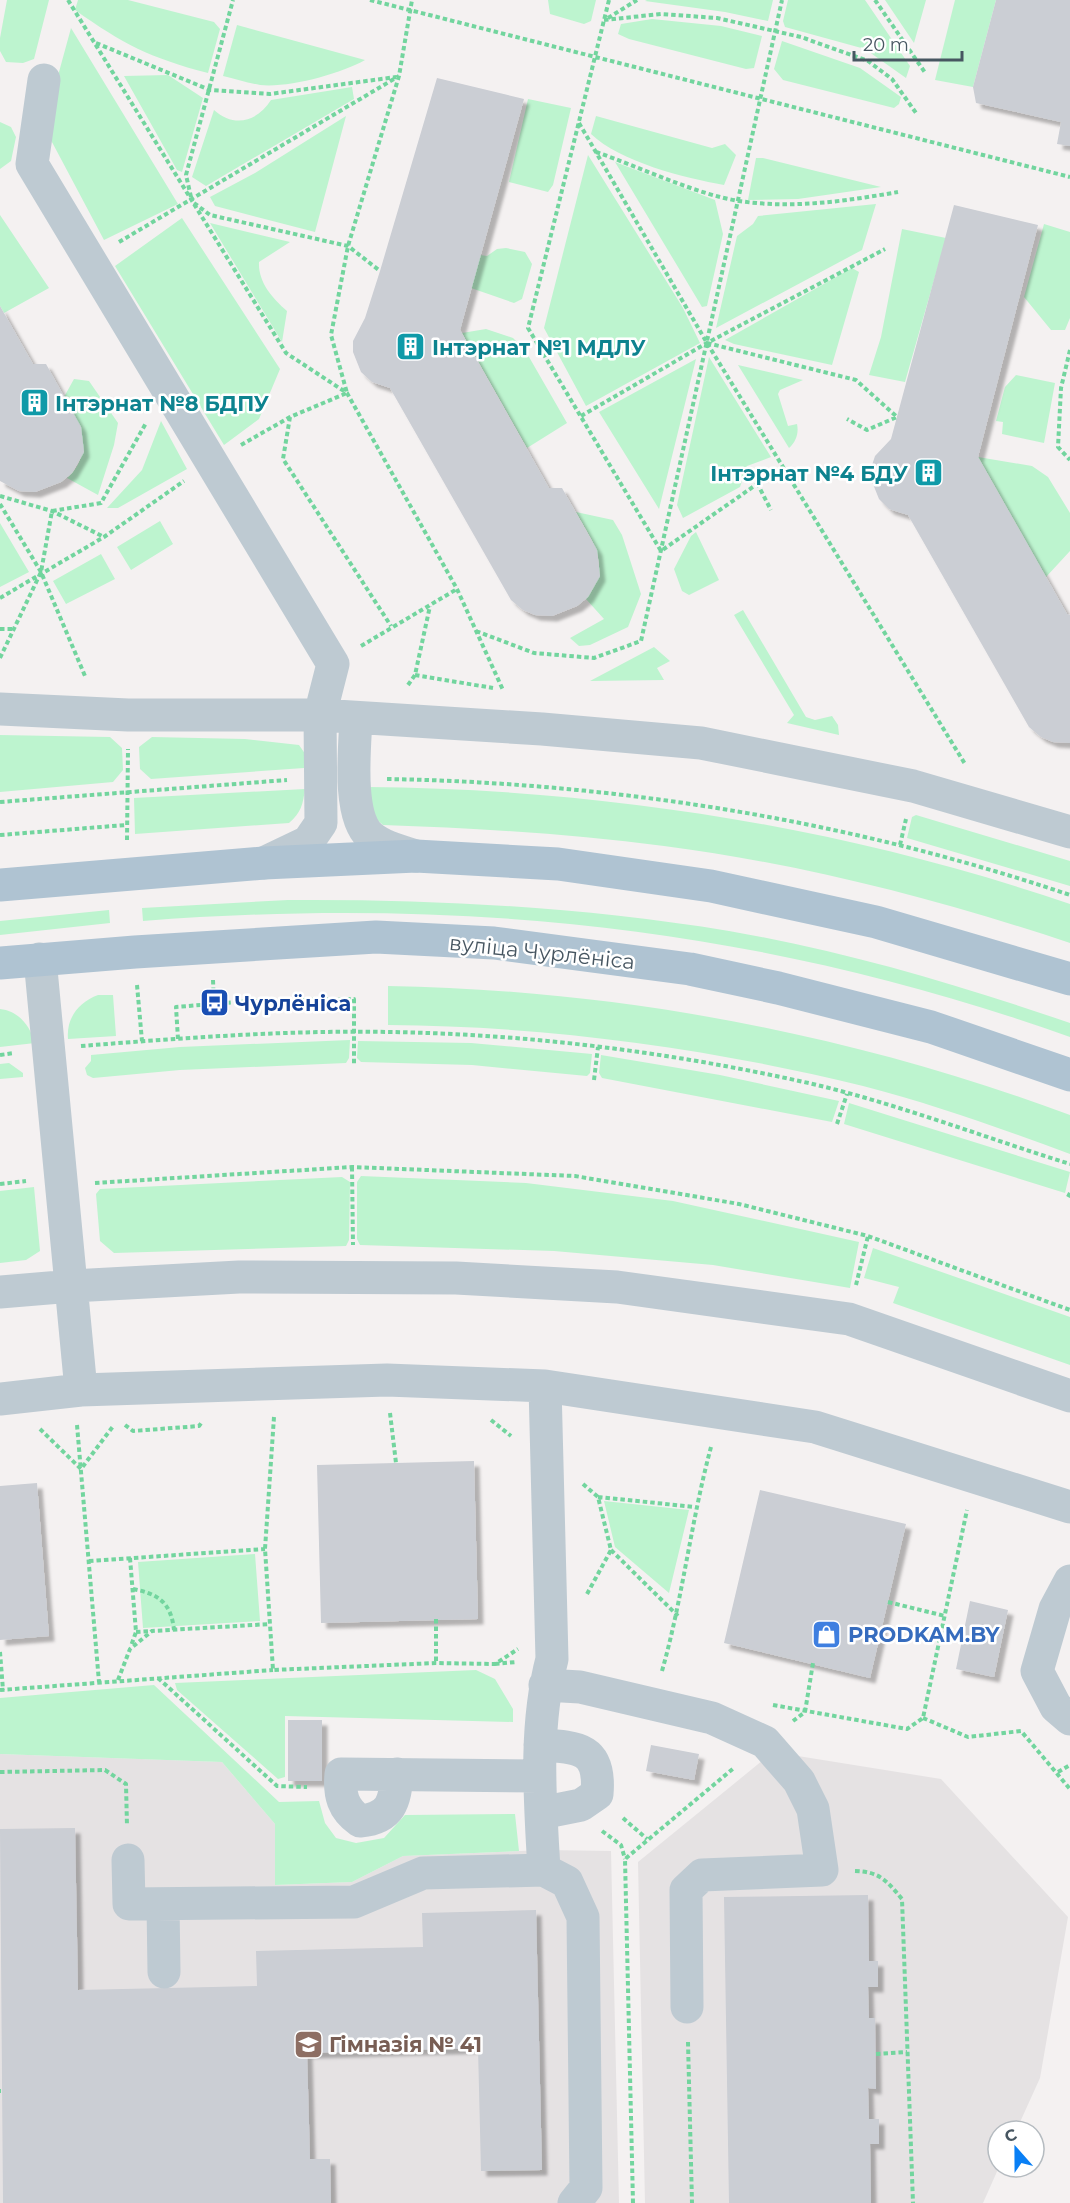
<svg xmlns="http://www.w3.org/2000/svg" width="1070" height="2203" font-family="Montserrat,sans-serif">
<defs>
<filter id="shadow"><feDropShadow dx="5.5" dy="5.5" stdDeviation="1.5" flood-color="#0004"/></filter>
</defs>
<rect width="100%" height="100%" fill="#f4f1f1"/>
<!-- education -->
<path fill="#e5e2e3" d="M773,1752L941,1779L1068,1917L1040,2078L1016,2131H998L999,2167L983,2203H645L638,1862Z
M0,1754L222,1762L275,1824L276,1885L352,1882L403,1856L543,1850L611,1851L619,2203H0Z"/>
<!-- green -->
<path fill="#bdf4cf" d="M7,0H49L34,59L23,63L6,62L0,51V38Z
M78,0H128L214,22L220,29L208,73C150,58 123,44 75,10Z
M548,0H596L591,21L584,24L550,14Z
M647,0H773L768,21L725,12L645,1Z
M788,0H865L910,66L906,78L865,49L785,27L783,21Z
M885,0H926L914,43Z
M955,0H996L973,87L935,80Z
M652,19L721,26L762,36L754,68L746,69L629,39L618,34L621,24Z
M237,25L365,60C340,74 289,88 260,85C248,83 235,79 223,76Z
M71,28L178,204L104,240L44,127Z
M782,41L860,68L901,97L899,104L894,108L783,80L774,69Z
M168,75L203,98L182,172L177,170L124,76Z
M352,87L354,99L206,186L192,177L214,110C234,128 257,122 271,100Z
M528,99L571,108L553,185L548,192L509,182Z
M346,116L315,232L215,206L210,197L255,173Z
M596,116L712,148L725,144L736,155L724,185C685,178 620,162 591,134Z
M0,122L11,127L16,137L11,161L0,169Z
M588,155L683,308L700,343L586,406L544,328Z
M756,158H763L881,187L798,199L748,200Z
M615,162L715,200L723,234L707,306L702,307Z
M876,204L862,250L716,328L737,236L753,224L758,216Z
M0,215L49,288L4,313L0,306Z
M182,218L280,369L259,419L224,445L115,266Z
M210,223L290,242L259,262C258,282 272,298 287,311L282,342Z
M1044,224L1070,232V318L1065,330H1051L1024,297Z
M902,229L946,238L905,382L869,375L881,337Z
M506,248L525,252L532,264L522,299L514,303L471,288L480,255L487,256L497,249Z
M852,268L859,272L832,365L734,344L725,340Z
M486,329L513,338L525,350L567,423L527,448L462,333Z
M709,357L771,457L747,466L740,487L683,518L677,505Z
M696,359L659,509L599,412Z
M738,365L803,380L780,390L778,394L788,426L797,424C799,433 796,442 789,448Z
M1016,375L1055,383L1044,443L1002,434L1003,422L996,421L1005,387Z
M74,379L89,381L118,423L114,445L98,495L67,478C95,453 79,423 64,397Z
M161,421L187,469L118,508H107L142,470Z
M978,457L1032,466L1048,477L1070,513V551L1046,577Z
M576,512L613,520L622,535L641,594L628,627L590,645L579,646L570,638L604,619L586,599C612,564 594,545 576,512Z
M160,521L173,544L131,570L117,547Z
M0,523L29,572L0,587Z
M696,532L719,580L689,595L682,591L674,569L691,536Z
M101,554L115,579L66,604L53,581Z
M743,610L806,717L815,720L832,716L838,725L839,735L787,723L794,715L734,615Z
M654,647L670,661L657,668L664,680L590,681Z
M0,735L110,737L122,748L123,770L113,782L0,792Z
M152,737L245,739L299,745L306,755L304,768L151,779L140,769L139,747Z
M367,787C606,789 844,827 1070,904V943C938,899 802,864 664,846C571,834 477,828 383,825L375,818Z
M305,789C303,804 301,813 289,823L135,834L134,798Z
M916,815L1070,861V886L907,838L912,817Z
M288,900C436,899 583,907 729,931C845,951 959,985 1070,1023V1037C765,928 466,896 143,921L142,908Z
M109,910L110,923L0,935V921Z
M388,986C621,990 852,1034 1070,1115V1154C1002,1129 933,1104 863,1086C709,1048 547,1026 388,1025Z
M98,995H113L116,1036L68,1039C66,1018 79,1002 98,995Z
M0,1009C19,1011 30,1026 35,1043L0,1047Z
M350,1040L349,1058L346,1063L180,1070L93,1078L87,1075L85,1068L91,1061V1055L180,1047Z
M358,1041L471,1043L592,1054L590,1073L587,1076L472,1065L361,1062L357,1058Z
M601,1055L720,1075L839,1101L832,1122L602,1078L599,1073Z
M9,1063L23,1073V1077L0,1079V1064Z
M849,1103L1070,1172L1065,1193L844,1124Z
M361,1176L526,1183L673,1201L859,1242L850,1288L713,1265L554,1251L360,1245L357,1239V1182Z
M342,1177L350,1182L349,1240L346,1246L114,1253L100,1241L96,1194L100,1189Z
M34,1187L40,1251L26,1260L0,1263V1191Z
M873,1248L1070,1317V1365L893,1303L899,1287L864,1278Z
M604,1501L689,1510L669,1593L615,1547Z
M255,1554L260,1621L143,1628L138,1562Z
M476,1670L495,1679L513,1709V1722L285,1716V1777L278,1779L177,1690L175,1683Z
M154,1685L279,1802L319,1801L325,1823L336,1838L356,1843L384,1838L405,1815L515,1814L519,1851L403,1856L352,1882L275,1885V1824L222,1762L0,1754V1698Z"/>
<!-- building -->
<path fill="#cbced4" filter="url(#shadow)" d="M996,0H1070V146L1057,144L1061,122L976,103L973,87Z
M437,78L524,99L460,330L549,488H562L597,550L600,576L588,597L577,606L552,616L535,615L523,610L511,600L390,388L372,382L361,372L353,352V341L365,318L380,271Z
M954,205L1038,225L978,457L1067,614L1070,615V743L1053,742L1041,737L1029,727L908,515L889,509L879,499L871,479V468L875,456L891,439Z
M0,306L33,364H46L81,427L84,452L72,473L61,482L35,492L19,491L0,481Z
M474,1461L478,1619L321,1623L317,1465Z
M37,1483L49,1636L0,1640V1486Z
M760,1490L906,1524L870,1678L724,1643Z
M970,1601L1008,1610L994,1677L956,1669Z
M288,1720H322V1781H288Z
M651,1745L699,1754L694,1780L646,1771Z
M75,1828L78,1990L257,1986L256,1951L423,1947L422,1913L536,1910L542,2170L481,2171L478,2048L307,2053L310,2159H330L331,2203H3L0,1829Z
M868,1895L869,1961H878V1987H868L869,2018H875L876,2089L868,2088L869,2119H879V2144H870L871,2203H729L724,1897Z"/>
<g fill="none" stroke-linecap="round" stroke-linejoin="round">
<!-- path -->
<path stroke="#72d59e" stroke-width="4" stroke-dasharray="4.5 3" stroke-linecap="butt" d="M68,0L286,353L347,393L457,589L503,690
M370,0L1070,177
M609,0L528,328L661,551L770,475L785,468
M875,0L926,74
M608,18L637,0
M604,20L661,14L717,18L801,37L868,61L892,79L916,113
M96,43L210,90L270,94L396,77
M579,123L707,343L965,764
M596,152C640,167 695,194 739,201C793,209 846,201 898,192
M191,197L186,175L233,0
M194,203L210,215L348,246L380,271
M119,242L399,76
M707,343L856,380L897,417L867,430L847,419
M1070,350L1061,388L1058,447L1070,460
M581,416L707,343L885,249
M290,417L283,459L391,626
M241,445L290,417L347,393L331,335L348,246L399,76L412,0
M757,483L771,510
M0,496L52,511L104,537
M0,504L41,572L85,676
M0,598L104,537L184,481
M0,629H13
M476,631L534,653L594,658L641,641L782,0
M361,646L457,589
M0,658L41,572L52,511L101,503L146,423
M415,675L493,688
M408,685L415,675L430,606
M387,779C619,783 851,821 1070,895
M0,802L287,780
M0,835L126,825
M127,840L128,749
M900,845L906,819
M213,980L214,1003
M137,985L142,1041
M178,1039L176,1007L250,1001L354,999V1065
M81,1046C183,1038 287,1030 389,1032C528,1034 668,1052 804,1082C893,1102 983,1137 1070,1164
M0,1055L14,1053
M594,1080L598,1047
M837,1124L847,1094
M352,1167L353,1245
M95,1183L352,1167L575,1176L739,1204L868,1236L1070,1310
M0,1184L26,1181
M1068,1197L1070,1193
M856,1285L868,1236
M390,1413L396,1463
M274,1417L265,1549L273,1670L436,1663L495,1664L518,1649
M491,1420L511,1436
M77,1425L99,1682
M125,1425L133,1431L199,1426L202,1422
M40,1429L81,1469L114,1425
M583,1484L598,1497L611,1550L587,1594
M598,1497L695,1507
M611,1550L678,1616
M130,1558L136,1632L131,1646
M89,1561L265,1549
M133,1589C158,1594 171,1602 174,1630
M888,1602L945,1616
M436,1619V1663
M136,1632L152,1631
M0,1652L3,1690
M495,1664L516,1662
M662,1671C683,1597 691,1521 711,1447
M158,1678L277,1786L307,1787
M118,1680L130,1649L152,1631L270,1624
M0,1690L273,1670
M773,1705L907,1729L923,1718L967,1510
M923,1718L968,1737L1021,1731L1070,1789
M793,1721L805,1712L813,1663
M0,1772L105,1770L126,1784L127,1826
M1058,1772L1070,1765
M623,1818L647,1839
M602,1831L621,1845L625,1859
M855,1871C880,1872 886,1880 902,1899L913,2203
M688,2042L692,2203
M876,2054L907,2052
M0,2091H1
M633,2203L625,1859L735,1767"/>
<!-- minor -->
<path stroke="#becad2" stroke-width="33" d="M44,80L32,164L333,664L320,715L321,823L308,842L264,863
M0,709L128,715H320L542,729L701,743L913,786L1070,832
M356,718C355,746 347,815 370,836C383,847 400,851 416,856
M40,959L81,1390
M0,1292L72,1286L239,1277L456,1278L617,1287L849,1319L1070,1396
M0,1399L81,1390L387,1380L545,1386L815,1427L1070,1507
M1070,1581L1055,1609L1037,1671L1056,1707L1070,1719
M545,1685L580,1687L712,1718L765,1742L799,1781L813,1809L822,1870L702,1875L686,1890L687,2007
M540,1745C579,1747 601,1748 597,1794L581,1805L541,1813
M397,1774C395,1802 391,1818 360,1821C343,1809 339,1795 341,1774L539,1776
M128,1860L129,1904L354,1902L423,1873L544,1870L567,1882L583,1917L586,2188L574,2203
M544,1870C540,1799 534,1728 552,1659L545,1386
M163,1904L164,1972"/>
<!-- major -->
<path stroke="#afc3d2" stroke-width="33" d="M0,885L264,863L416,856L558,864L711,886L876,922L1070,979
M0,963L135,952L376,937L494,943L690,969L778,988L931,1027L1070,1075"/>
</g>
<!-- icons -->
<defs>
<symbol id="building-square" viewBox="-11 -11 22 22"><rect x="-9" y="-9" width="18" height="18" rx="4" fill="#0f9aa8" stroke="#fff"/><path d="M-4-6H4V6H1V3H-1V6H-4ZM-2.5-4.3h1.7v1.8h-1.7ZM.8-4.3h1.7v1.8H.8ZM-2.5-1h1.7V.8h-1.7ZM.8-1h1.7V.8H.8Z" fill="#fff"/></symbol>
<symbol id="bus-square" viewBox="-11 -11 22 22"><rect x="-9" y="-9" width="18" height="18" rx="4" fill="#1a4fb4" stroke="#fff"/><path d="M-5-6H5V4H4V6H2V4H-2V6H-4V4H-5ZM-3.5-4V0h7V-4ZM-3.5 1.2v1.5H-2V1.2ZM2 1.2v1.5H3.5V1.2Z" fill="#fff"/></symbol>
<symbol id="shop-square" viewBox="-11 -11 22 22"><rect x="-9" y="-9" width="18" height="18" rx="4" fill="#3f7fe0" stroke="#fff"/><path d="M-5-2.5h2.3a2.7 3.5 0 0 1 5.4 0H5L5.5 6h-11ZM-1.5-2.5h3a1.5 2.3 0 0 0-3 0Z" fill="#fff"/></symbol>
<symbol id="school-square" viewBox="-11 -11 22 22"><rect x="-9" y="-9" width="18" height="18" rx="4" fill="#8d6e63" stroke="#fff"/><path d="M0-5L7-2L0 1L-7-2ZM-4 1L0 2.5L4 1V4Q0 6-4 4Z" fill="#fff"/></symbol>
</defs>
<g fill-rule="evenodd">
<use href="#building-square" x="394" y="330" width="33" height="33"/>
<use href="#building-square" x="18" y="386" width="33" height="33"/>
<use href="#building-square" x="912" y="456" width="33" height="33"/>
<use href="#bus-square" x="198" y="986" width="33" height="33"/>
<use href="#shop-square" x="810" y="1618" width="33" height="33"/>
<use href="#school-square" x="292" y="2028" width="33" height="33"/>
</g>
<g text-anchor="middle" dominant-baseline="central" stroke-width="5" stroke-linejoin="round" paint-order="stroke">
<!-- culture labels -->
<g font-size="21" font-weight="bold" fill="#0d838f" stroke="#fff" text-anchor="start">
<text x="432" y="347">Інтэрнат №1 МДЛУ</text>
<text x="55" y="403">Інтэрнат №8 БДПУ</text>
<text x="908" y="473" text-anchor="end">Інтэрнат №4 БДУ</text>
</g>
<!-- street labels -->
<g font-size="21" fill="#475661" stroke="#fff">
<text transform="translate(542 952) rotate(6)">вуліца Чурлёніса</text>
</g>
<!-- transit labels -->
<g font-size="21" font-weight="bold" fill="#164399" stroke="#fff" text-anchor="start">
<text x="235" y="1003">Чурлёніса</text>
</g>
<!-- shop labels -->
<g font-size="21" font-weight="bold" fill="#366cbe" stroke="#fff" text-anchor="start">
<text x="848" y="1634">PRODKAM.BY</text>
</g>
<!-- education labels -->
<g font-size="21" font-weight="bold" fill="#785e54" stroke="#fff" text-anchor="start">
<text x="329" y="2044">Гімназія № 41</text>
</g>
</g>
<!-- north arrow -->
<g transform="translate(1016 2149) rotate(339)"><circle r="28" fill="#ffffff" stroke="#b5bbc0" stroke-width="1.5"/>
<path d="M0-4.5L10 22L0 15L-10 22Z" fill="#097ff5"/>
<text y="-9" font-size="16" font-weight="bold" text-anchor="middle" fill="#475661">С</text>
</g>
<!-- scale -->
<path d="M854 51v9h108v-9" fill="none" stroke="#475661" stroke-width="3"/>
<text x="863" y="51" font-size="18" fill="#475661" stroke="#ffffff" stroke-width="4.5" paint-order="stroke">20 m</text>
</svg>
